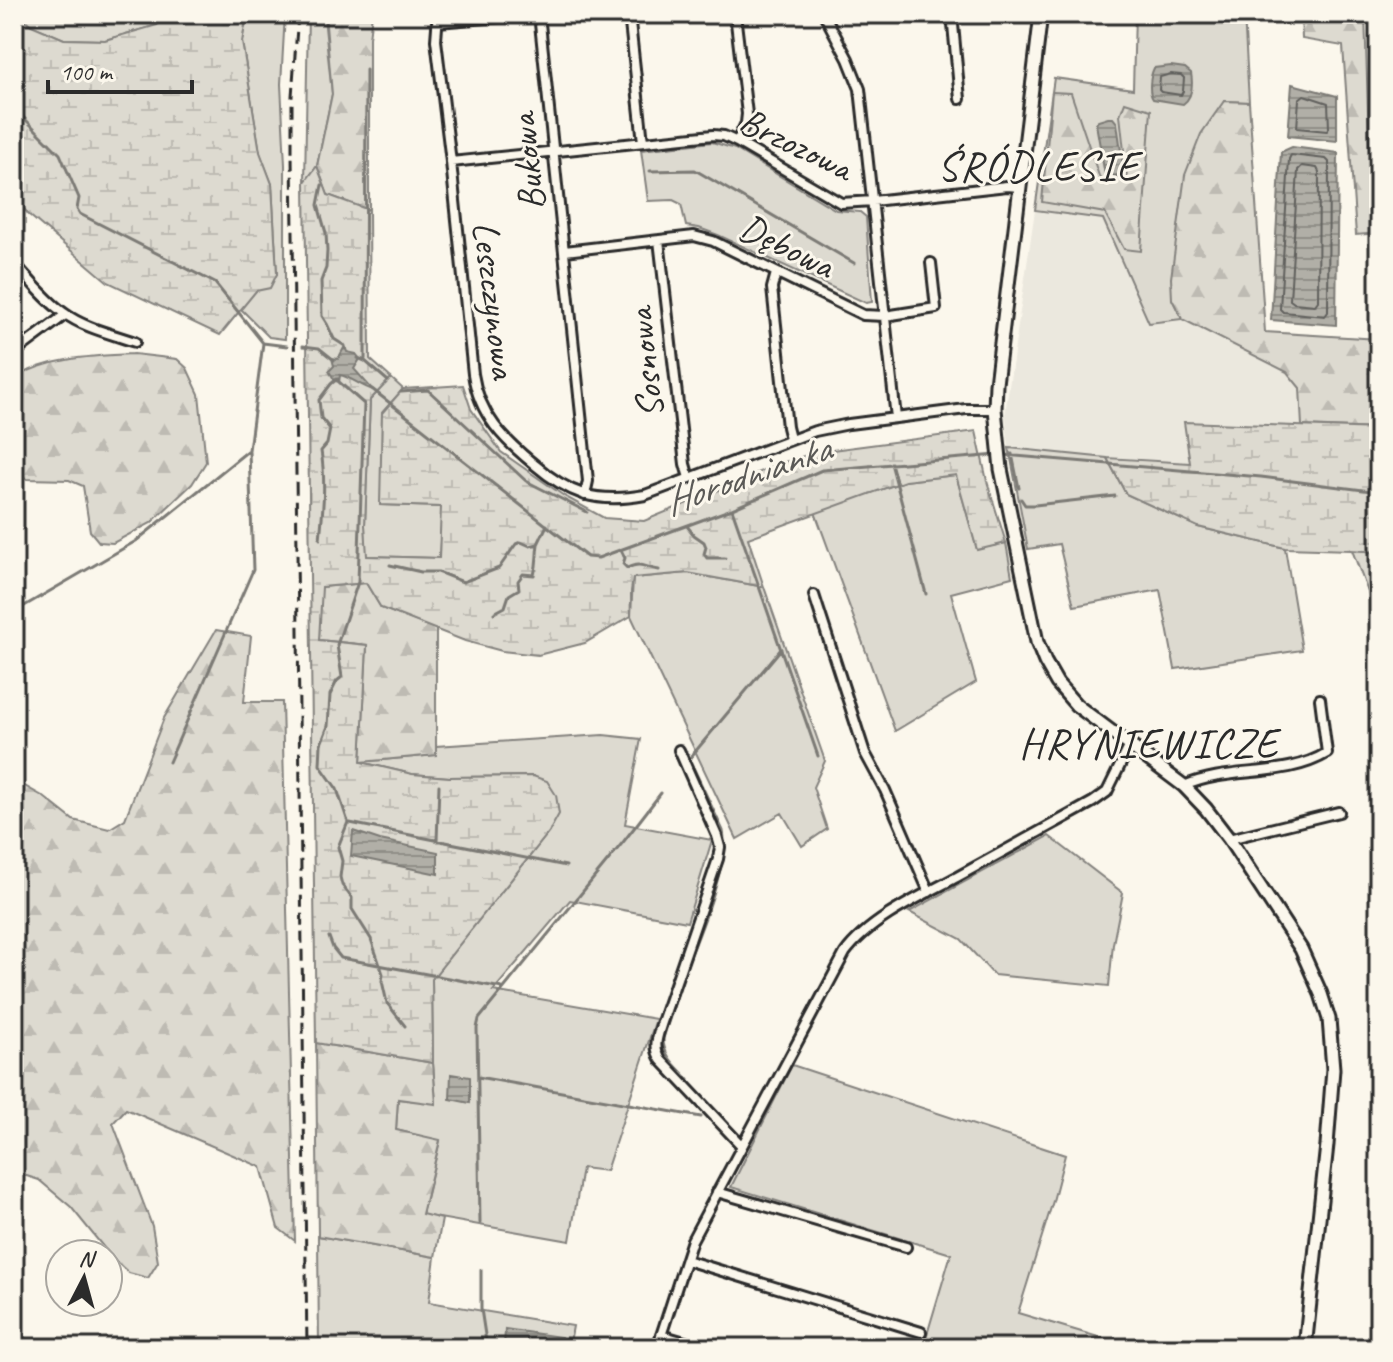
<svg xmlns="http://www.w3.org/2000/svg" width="1393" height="1362" font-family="Caveat,sans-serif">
<defs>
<pattern id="forest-firs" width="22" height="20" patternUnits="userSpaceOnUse" patternTransform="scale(2)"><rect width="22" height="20" fill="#dddad0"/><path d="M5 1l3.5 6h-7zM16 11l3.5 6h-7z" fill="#bebbb3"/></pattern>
<pattern id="wetland-marsh" width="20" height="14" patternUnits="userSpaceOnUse" patternTransform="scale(2)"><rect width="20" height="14" fill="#dddad0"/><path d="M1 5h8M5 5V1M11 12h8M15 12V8" fill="none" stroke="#bebbb3"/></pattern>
<pattern id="water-rules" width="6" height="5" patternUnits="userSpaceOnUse" patternTransform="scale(2)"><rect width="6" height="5" fill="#b1afa7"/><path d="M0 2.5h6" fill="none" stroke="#908f88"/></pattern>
</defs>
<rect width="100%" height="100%" fill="#fbf7ec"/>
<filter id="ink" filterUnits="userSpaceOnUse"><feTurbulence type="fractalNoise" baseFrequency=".0125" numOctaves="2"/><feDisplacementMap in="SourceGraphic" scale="16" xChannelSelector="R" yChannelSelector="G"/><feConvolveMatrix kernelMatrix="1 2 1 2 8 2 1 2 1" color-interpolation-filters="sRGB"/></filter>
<g filter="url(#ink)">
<!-- built -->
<path fill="#ebe8de" d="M1035,210L1103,219L1149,323L1182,319L1287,372L1300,388L1302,426L1191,464L1107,458L1009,448L1005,414Z"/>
<!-- green -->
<path fill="#dddad0" stroke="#84827e" stroke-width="2" d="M18,14H172L157,25L105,40L64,39L31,25Z
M247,14H285L281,84L285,165V339L269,337L215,283L277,274L272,184L260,153L242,42Z
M308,14H325L324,17L332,94L317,166L305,182Z
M1135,14H1244L1249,102L1224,101L1172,299L1182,319L1149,323L1103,219L1035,210L1054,78L1133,89Z
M712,142L735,149L836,210L860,212L866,217L872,302L866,303L718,235L699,228L686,226L681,204L673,200L648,201L641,150Z
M391,378L403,389L382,413L381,505L442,507L439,558L366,556L365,525L370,400Z
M1009,448L1107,458L1126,494L1198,527L1285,548L1302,650L1175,669L1160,590L1074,606L1059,544L1028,549Z
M956,475L977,549L1006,543L1012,577L951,593L976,682L895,731L815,512L905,481Z
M1352,550L1379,552V621Z
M688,573L764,587L825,761L813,787L827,829L802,846L782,813L737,839L631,616L633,578Z
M603,735L641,739L625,824L712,840L687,922L570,900L493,991L656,1019L606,1171L582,1168L570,1241L422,1215L440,1141L396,1130L398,1099L436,1103L433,1063L432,979L549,832L533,776L450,777L412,774L361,762L435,755L436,746Z
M1049,836L1123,893L1113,944L1109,986L994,975L961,939L909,912Z
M792,1065L1065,1155L1053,1201L1018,1313L1135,1348H923L951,1254L731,1187Z
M318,1236L435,1257L429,1302L573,1326L569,1348H319Z"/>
<!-- forest -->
<path fill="url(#forest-firs)" stroke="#84827e" stroke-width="2" d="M325,14H372L369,38V210L328,195L317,166L332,94Z
M1301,14H1365L1370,175L1379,193V233L1356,235L1343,46L1302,39Z
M1052,92L1071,93L1101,182L1127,178L1120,115L1125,102L1151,110L1141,251L1124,249L1105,213L1042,202Z
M1224,101L1249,102L1265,332L1379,339V429L1302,426L1300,388L1287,372L1182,319L1172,299L1171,278L1185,175L1201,134Z
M134,354L177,359L187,368L199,394L206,462L192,484L151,523L113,543L99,542L90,531L83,486L69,480L27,479L14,470V378C50,357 94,356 134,354Z
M366,583L381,608L436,629V755L361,762L367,645L319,640L321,587Z
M216,630L251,636L244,702H282L295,1241L278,1228L261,1167L126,1109L113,1123L152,1226L158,1262L148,1278L129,1273L113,1259L71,1207L39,1180L14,1172V780L44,797L73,820L109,829L125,819L164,718Z
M316,1043L433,1063L436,1104L398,1099L396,1130L440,1140L422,1214L442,1219L435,1257L318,1236Z"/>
<!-- wetland -->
<path fill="url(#wetland-marsh)" stroke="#84827e" stroke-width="2" d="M14,14H18L31,25L64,39L105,40L157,25L172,14H247L242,42L260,152L272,184L277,274L270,288L256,291L220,335L108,282L28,214L14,195Z
M317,166L328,195L369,210L370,359L391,378L370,400L365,525L367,556L439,558L441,507L380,505L382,413L403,389L463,385L471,409L501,452L564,496L604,518L644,521L719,490L775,465L817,452L976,431L987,481L1006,543L977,550L956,475L905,481L748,538L764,587L688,573L633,578L631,591V616L585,643L538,655L502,651L465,641L381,608L366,583L322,587L319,640L367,645L361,762L412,774L449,777L533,776L547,781L556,795L559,814L549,832L432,979L433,1063L316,1043L305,182Z
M1184,422L1379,429V552L1351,550L1285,548L1198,527L1126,494L1107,458L1190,463Z"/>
<!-- water -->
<path fill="url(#water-rules)" stroke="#7b7a75" stroke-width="2" d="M1171,66L1185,68L1191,73C1193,85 1193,97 1183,104L1153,99C1148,92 1150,76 1154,68Z
M1292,84L1337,96V141L1288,136Z
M1108,118H1113L1117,123L1124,172L1122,175L1110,177L1105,175L1096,124L1098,121Z
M1292,147L1338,153L1336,325L1271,320L1281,152Z
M345,346L347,352L356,354L360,359L354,369L373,390C361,386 352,378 340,375L339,382L335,381L329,371L334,366L332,358L338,359Z
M353,831L380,840L438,852V874L351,856Z
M451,1074L470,1077V1103L450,1099Z
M505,1329L561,1337L559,1348H504Z"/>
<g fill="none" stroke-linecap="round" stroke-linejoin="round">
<!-- shore -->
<path stroke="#61605d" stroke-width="2" d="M1171,74L1181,75L1184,78L1183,91L1181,95L1161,92L1159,90L1160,77Z
M1304,95L1328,103L1329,128L1327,131L1297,128L1299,99Z
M1291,155L1326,159L1329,162L1328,312L1325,316L1283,312L1280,309L1289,159Z
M1302,166L1317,168L1319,172L1318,301L1315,305L1294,303L1290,300L1298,170Z"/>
<!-- stream -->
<path stroke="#7b7a75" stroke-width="3" d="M14,108L60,154L79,198L77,209L80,214L215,283L263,343L287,346
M650,171L695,170L854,263
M322,185L318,205L326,233L327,251L326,268L321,281L322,316L327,324L334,339L345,346V349
M303,346L319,348L334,360
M358,358L365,361L388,381
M365,359L366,70
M338,379L339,382L364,404L358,582L337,645L342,677L337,681L330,695L328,726L321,744L320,765L337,789L348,822L338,847L342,861L340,877L342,885L352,898V909L371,939L383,974L382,981L387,1003L405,1026
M372,389L587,557L598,558L732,509L822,470L997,455
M401,392L428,390L526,481L587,512
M1012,454L1019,488
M1005,455L1261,477L1379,492
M891,463L926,594
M1021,499L1025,505H1035L1115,496
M732,509L818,756
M687,526L694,535L704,542L706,547L704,554L707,558H725
M320,539C323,510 326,481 321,451L327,444L330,429L321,418L319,400L331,384L337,379
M621,550L625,558L623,564L627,568C643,561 644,568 659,570
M390,565L421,572H438L463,582L499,568L516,544L521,542L530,546L538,544L547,525
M14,612L136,541L249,450L263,343
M494,613L505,607L509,595L519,589L518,581L523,574L534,575C538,562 536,557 538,544
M169,762L253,570L249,451
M350,823L566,866
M437,841L439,785
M329,937L333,948L341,958L502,988
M478,1077L701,1117
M689,1080C678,1068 662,1056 663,1038C671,1014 678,991 686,967C698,936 730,861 723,831L689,759L781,649
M480,1223L477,1028L479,1019L624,841L661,793
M481,1270V1309L487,1348"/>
<defs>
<path id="street" d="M438,14L436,40L451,162L473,374C479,415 504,440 535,465C549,477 565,488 583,494C604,500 623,499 645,495L815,431L849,424L966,409H995
M539,14L588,481L585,495
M629,14L643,142
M735,14L747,114L746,123L737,142
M824,14L848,59L860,89L896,418
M952,14L960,99
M437,22L536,14
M451,162L713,135L724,136L737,142L841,203L873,201L1007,186L1020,187
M659,240L685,464L689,478
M565,251L694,236L713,241L863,315L885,316L936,308L931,263
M14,263C30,280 45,300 64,313C84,328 112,334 135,342
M776,273L772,288L787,427L790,439
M14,353L65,315
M814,595L865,753L885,790L929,892
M679,750L717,836L720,847L718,859L661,1025C657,1038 653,1047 661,1060L741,1145
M1184,786C1228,766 1284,779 1327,753L1320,699
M1229,839L1339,812
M717,1192L906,1247
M686,1260L921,1332
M661,1335L705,1348
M657,1348L692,1240L845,953C869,920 921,896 957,877C1002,852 1047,827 1093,802L1107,792L1130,745"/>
<path id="secondary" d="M1041,14L996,384L995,409L1001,469L1037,642L1045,662L1057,683L1076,705L1184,786L1206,809L1229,839L1301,949L1321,994L1329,1019L1333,1069L1327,1145L1305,1348"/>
</defs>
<!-- street casing -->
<use href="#street" stroke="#2b2b2b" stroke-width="14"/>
<!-- secondary casing -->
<use href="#secondary" stroke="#2b2b2b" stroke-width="17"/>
<!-- street -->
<use href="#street" stroke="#fbf7ec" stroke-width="8"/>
<!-- secondary -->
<use href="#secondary" stroke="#fbf7ec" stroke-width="11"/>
<!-- rail -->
<path stroke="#2b2b2b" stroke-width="3" stroke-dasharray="12 6" stroke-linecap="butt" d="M298,14L292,96V154L307,1348"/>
</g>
</g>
<g text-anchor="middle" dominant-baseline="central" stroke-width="6" stroke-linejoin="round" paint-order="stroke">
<!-- street labels -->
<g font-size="38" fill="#2b2b2b" stroke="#fbf7ec">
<text transform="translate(796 144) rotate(26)">Brzozowa</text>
<text transform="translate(527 162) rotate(-96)">Bukowa</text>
<text transform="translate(787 246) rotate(26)">Dębowa</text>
<text transform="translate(495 300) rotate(83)">Leszczynowa</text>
<text transform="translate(645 363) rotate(-96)">Sosnowa</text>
</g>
<!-- water labels -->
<g font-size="40" font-style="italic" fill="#5a5956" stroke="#fbf7ec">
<text transform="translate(747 475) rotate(-19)">Horodnianka</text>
</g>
<!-- quarter labels -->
<g font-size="42" letter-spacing="2" fill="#2b2b2b" stroke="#fbf7ec">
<text x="1039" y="166">ŚRÓDLESIE</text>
<text x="1149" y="743">HRYNIEWICZE</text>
</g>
</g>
<!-- margin -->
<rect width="1393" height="1362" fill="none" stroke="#fbf7ec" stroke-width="48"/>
<rect x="24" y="24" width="1345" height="1314" fill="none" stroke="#2b2b2b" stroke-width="3" filter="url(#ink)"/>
<!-- north arrow -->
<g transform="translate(84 1278) rotate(6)"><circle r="38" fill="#fbf7ec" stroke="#a8a59f" stroke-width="2"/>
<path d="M0-6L14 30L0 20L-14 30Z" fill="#2b2b2b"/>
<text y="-12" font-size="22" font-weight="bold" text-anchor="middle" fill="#2b2b2b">N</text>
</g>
<!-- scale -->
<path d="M48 80v12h144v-12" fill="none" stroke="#2b2b2b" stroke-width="4"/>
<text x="60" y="80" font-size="24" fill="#2b2b2b" stroke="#fbf7ec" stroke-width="6" paint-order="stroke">100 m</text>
</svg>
